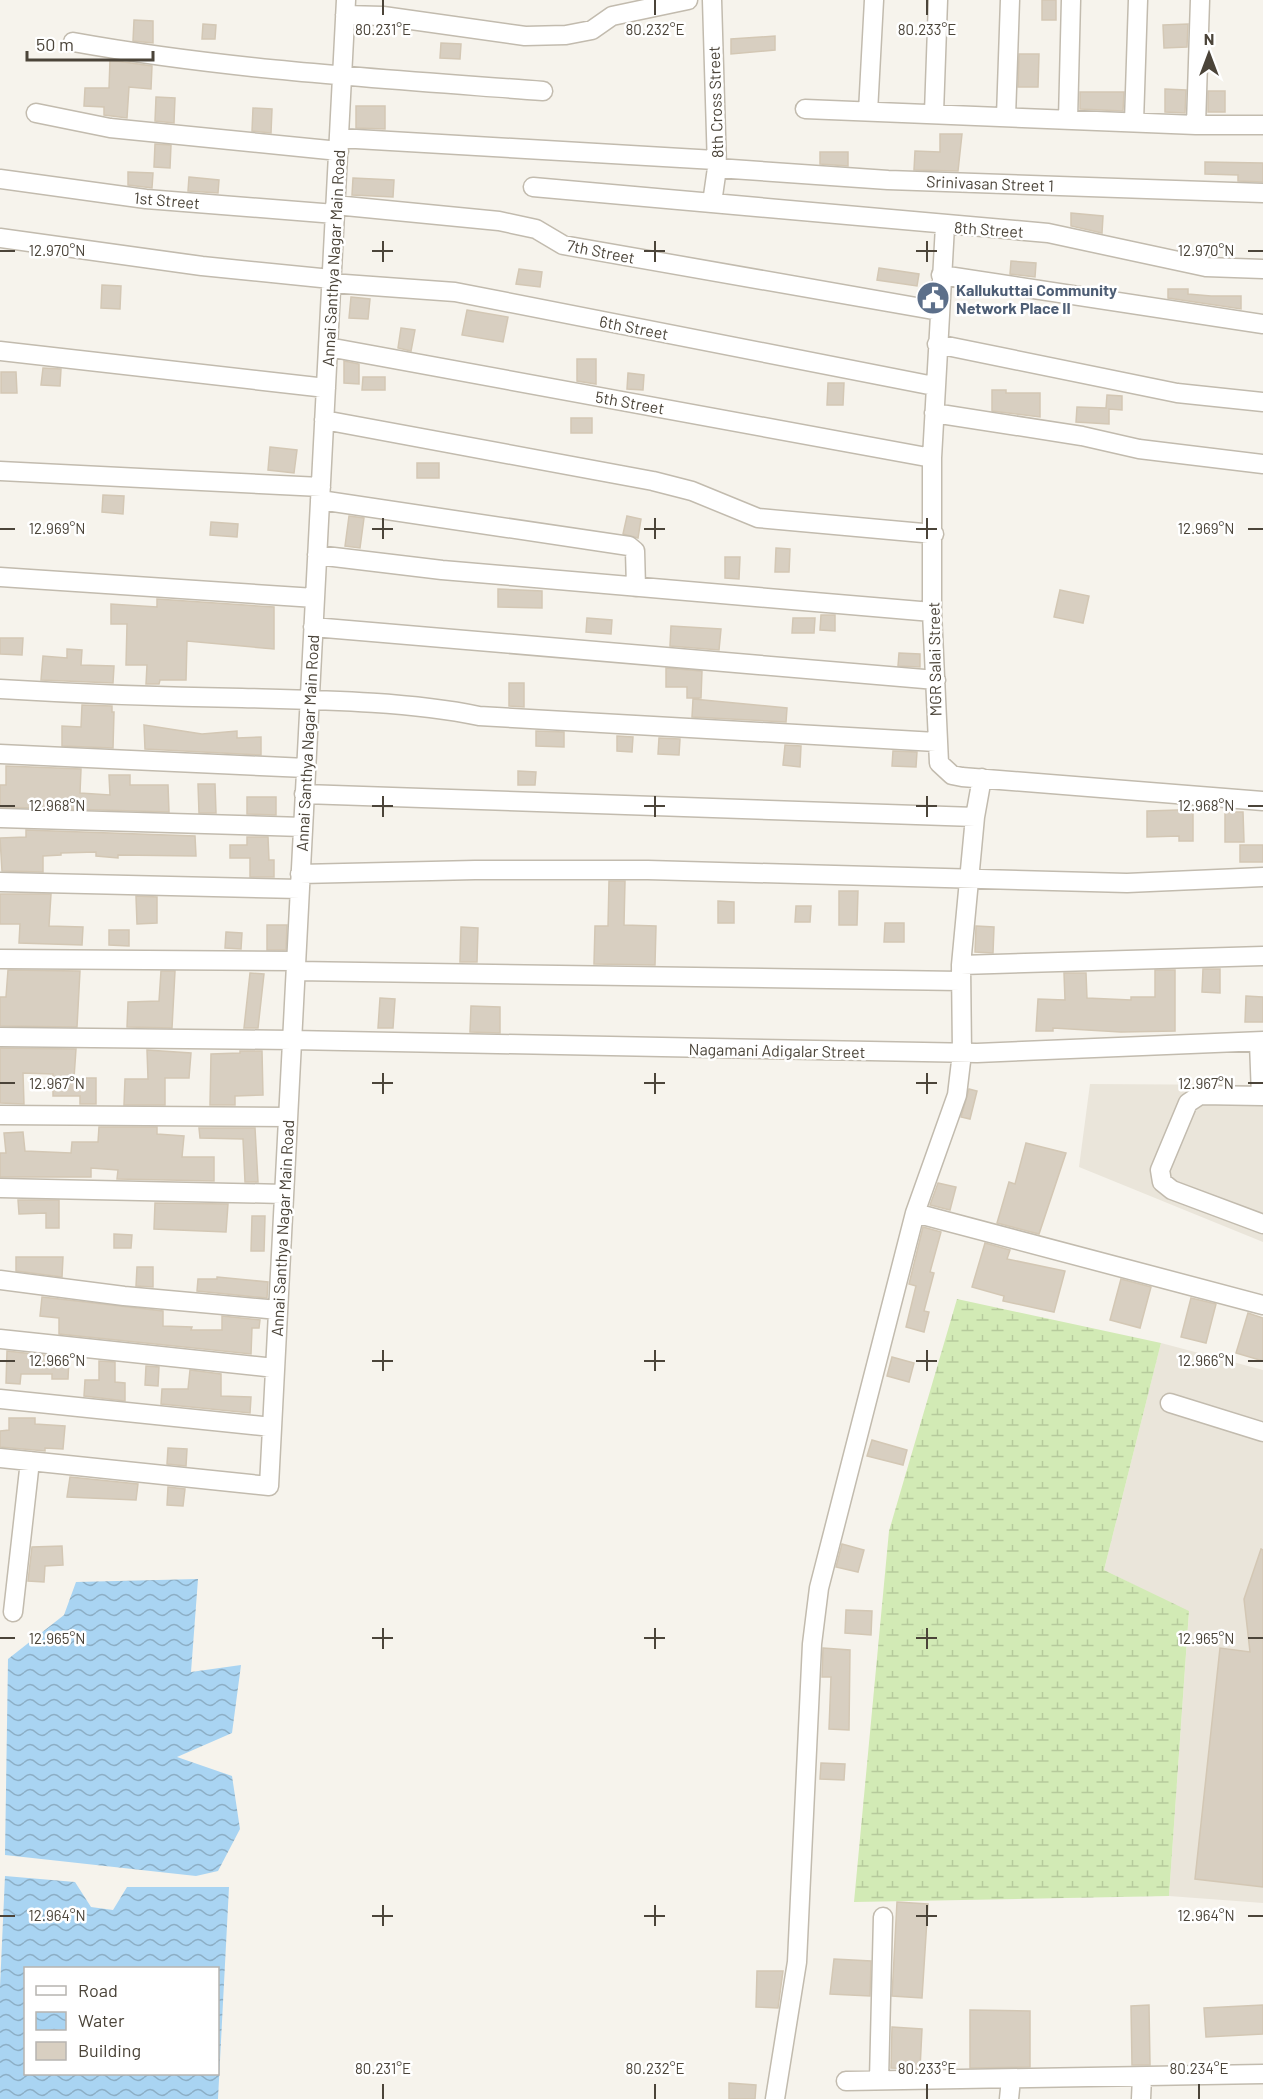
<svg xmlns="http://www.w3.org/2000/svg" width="1263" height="2099" font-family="Barlow,sans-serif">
<defs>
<pattern id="wetland-marsh" width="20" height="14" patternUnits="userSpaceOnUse" patternTransform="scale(1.5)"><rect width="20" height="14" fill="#d2eab5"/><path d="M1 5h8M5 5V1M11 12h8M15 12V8" fill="none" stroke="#b6ca9c"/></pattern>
<pattern id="water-waves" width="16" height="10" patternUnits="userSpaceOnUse" patternTransform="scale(1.5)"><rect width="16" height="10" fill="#a9d4f2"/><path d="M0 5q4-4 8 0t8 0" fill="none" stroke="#8caec5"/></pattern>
</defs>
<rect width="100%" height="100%" fill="#f6f3ec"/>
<!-- residential -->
<path fill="#eae5da" d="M1090,1084L1263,1085V1242L1079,1167Z
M1161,1343L1263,1370V1903L1169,1896L1189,1612L1104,1570Z"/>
<!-- wetland -->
<path fill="url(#wetland-marsh)" d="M957,1299L1161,1343L1104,1570L1189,1611L1169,1896L854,1902L889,1531Z"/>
<!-- water -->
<path fill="url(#water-waves)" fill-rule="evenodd" d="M198,1579L191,1672L241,1665L232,1733L177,1757L232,1776L240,1829L218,1871L196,1876L5,1855L8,1659L64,1615L76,1582Z
M5,1876L75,1882L91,1907L113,1910L127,1887H229L218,2099H0V1987ZM218,1968V2074H26V1968Z"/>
<!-- building -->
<path fill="#d8cfc1" stroke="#d3c7b4" stroke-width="1.5" d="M1042,0H1056V20H1042Z
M134,20L153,21V43L133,41Z
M203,24L216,25L215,39H202Z
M1188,24L1187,47L1164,48L1163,25Z
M775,36V50L731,54V39Z
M441,43L461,44L460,59L440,58Z
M1019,54H1039L1038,87H1018Z
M110,60L152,66L151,89L129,87L127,118L104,115V107L84,106L85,88H109Z
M1165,89L1186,90L1185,113L1165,112Z
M1208,91H1225V112H1208Z
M1080,92H1124L1123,111L1080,109Z
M156,97L175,98L174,123L155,121Z
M356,106H385V129L356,128Z
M253,108L272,109L271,133L252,131Z
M940,134H962L958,171L914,170L915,151L940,152Z
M155,144L171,145L170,168L154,167Z
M820,152H848V166L820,164Z
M1205,162L1263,163V182L1238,181V175L1205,174Z
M128,172L153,173L152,188L128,185Z
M189,177L219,180L218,193L188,191Z
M353,178L394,180L393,197L352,195Z
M1071,213L1103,216L1102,233L1071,226Z
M1011,261L1036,263L1035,277L1010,274Z
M879,268L919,274L917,286L877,280Z
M519,269L542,272L540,287L516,284Z
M102,285L121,286L120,309L101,308Z
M1168,289H1188V294L1211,296H1241V309L1168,298Z
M351,297L370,299L368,319L349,318Z
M467,310L508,317L503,342L462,335Z
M401,328L415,330L411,351L398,348Z
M577,359H596V384L577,381Z
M344,361L359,364V384L344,383Z
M43,368L61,369L60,386L41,385Z
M1,372H16L17,393H1Z
M628,373L644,375L643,390L627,389Z
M363,377H385V390H362Z
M828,383H844L843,405H827Z
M992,390H1006V393H1040V417L992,411Z
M1107,395L1122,396V410L1109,409V424L1076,422L1077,407L1106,408Z
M571,418H592V433H571Z
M270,447L297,450L294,473L268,470Z
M417,463H439V478H417Z
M103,495L124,496L123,514L102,512Z
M349,516L364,518L360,548L345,546Z
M627,516L641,519L638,538L623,534Z
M211,522L238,524L237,537L210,535Z
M776,548L790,549L789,572H775Z
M725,557H740L739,579L725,578Z
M498,589L542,591V608L498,607Z
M1060,590L1089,596L1083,623L1054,617Z
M157,599L274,607V649L187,641L186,680H160L159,684H146L147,665H126L127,624H111V604L157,607Z
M821,615H835V631L820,630Z
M587,618L612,620L611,634L586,632Z
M793,618H815L814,633H792Z
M671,626L721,629L719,650L670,646Z
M0,638H23L22,655L0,654Z
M67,649L82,650L81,665L114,666L113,683L41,680L43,656L67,658Z
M899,653L920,654V667L898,666Z
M666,668L702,671L701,698H687V687H666Z
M509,683H524V707L509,706Z
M693,699L787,708L786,722L692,717Z
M82,705L112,706V712H114L113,748L62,746V726L81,727Z
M144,725L202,734L237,731V738L261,737V755L145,749Z
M536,731L564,732V747L536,746Z
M617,736L633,737L632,752L617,751Z
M659,738L680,739L679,755L658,754Z
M785,745L801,746L800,767L783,765Z
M893,751L917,752L916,767L892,766Z
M6,766L81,769L80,793L110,795L109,775H130V785H168L169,812L0,807V785H6Z
M518,771L536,772L535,785H518Z
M198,784H215L216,813H199Z
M247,797H276V815L247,814Z
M1178,810H1193V841H1179V836L1147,837V811Z
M1225,812H1243L1244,842H1225Z
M26,830L195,836L196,856L118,855V858L96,856V852L61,853V855L43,856V872L2,871L0,838L26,837Z
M247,837H268L269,860H274V877H250V858H230V845H247Z
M1240,845H1263V862H1240Z
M609,881H625L624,925L656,926L655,965L594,964L595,926H608Z
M839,891H858L857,925H839Z
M0,894H51L49,926L83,927L82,945L19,943L20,924H0Z
M136,896L157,897V923L137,924Z
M718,901L734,902V923H718Z
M796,906H811L810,922H795Z
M885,923H904V942H884Z
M267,925H287L286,950H267Z
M976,926L994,927L993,953L975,952Z
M461,927L478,928L477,962H460Z
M109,930H129V946L109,945Z
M226,932L242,933L241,949L225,948Z
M1203,969H1220V993L1202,992Z
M8,970L80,971L77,1027L0,1026V997H6Z
M1155,970H1175V1031L1121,1032L1053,1028V1031H1036L1038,999L1065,1000L1064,973H1086L1087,998L1131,1000V997H1155Z
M161,971H175L172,1028L127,1027L128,1002L159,1001Z
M250,973L264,974L258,1028H244Z
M1246,996L1263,997V1022H1245Z
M380,998L395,999L393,1028H378Z
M471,1006L500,1007V1033L470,1032Z
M0,1048L76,1049L74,1078H96V1104H80V1096H53V1074L23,1073L24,1104L0,1103Z
M147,1050L191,1053L189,1078H165V1105H124L125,1079H148Z
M240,1051H262L263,1095L235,1096V1105H210L211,1054L240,1053Z
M969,1089L977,1091L970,1119L961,1117Z
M99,1127H157V1134L184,1136L182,1157H214V1181L117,1179L118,1170L91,1168V1177H0V1153H6L4,1133L23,1132L25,1151L71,1153L72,1142H98Z
M199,1128H255L258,1182H245L243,1139L200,1138Z
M1026,1143L1066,1153L1039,1234L997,1223L1009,1182L1015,1184Z
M938,1183L956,1187L950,1210L930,1205Z
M18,1200H59V1228H46V1213L19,1214Z
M155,1203L228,1204L226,1232L154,1229Z
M252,1216H265L264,1251H251Z
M923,1227L941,1232L930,1272L934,1273L924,1311L929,1312L924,1332L906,1327L916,1286L909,1284Z
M114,1234L132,1235L131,1248H114Z
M985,1243L1010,1250L1007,1259L1065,1271L1054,1312L1003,1301L1004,1296L972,1287Z
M16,1257H63L62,1277L16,1271Z
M137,1267H153V1287L136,1286Z
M217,1277L268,1282L267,1298L197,1291L198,1279H217Z
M1121,1279L1151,1287L1140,1328L1110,1320Z
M42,1297L163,1311V1326L192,1327L191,1330H222V1316L260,1320L259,1328H252L251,1354L59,1334V1318L40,1316Z
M1191,1298L1216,1304L1206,1343L1181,1337Z
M1248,1313L1263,1318V1361L1236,1353Z
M7,1351L69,1358L68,1379H52V1374H21L20,1384L6,1383Z
M892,1357L914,1363L909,1382L887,1376Z
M99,1361L115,1362V1382L125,1383V1401L84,1396L85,1380H99Z
M146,1366L159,1367L158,1386L145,1385Z
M190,1370L221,1374V1396L251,1397L250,1413L161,1404L162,1389H188Z
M9,1418H35V1424L65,1426L63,1449L45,1448V1451L0,1447V1431L9,1430Z
M872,1440L907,1450L903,1465L867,1456Z
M168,1448L187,1449L186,1466L167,1464Z
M70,1477L138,1484L136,1500L67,1497Z
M168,1487L185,1489L183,1506L167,1505Z
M842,1544L864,1550L858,1572L836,1567Z
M62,1546L63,1565L45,1566L44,1582L28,1581L32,1547Z
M1261,1549L1263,1550V1887L1195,1879L1220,1648L1250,1652L1244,1599Z
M846,1610L872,1611L871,1635L845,1633Z
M823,1648L850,1650L849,1730L829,1729L831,1677H822Z
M821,1763L845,1764L844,1780L820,1779Z
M897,1902L928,1904L922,1998L892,1996Z
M834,1959L871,1961L870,1996L830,1994Z
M757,1971H783L778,2008L756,2007Z
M1149,2005L1150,2065H1132L1131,2006Z
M1263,2005V2034L1206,2037L1204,2008Z
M970,2010L1030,2011V2067L970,2068Z
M892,2027L922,2029L920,2069L891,2068Z
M729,2083L756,2085L755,2099H729Z"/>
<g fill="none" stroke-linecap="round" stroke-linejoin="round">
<defs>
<path id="minor" d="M345,15L383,16L525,36L566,35L592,30L612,16L688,0
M73,42C228,70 386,79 543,91
M805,109L1196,125H1263
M868,112L874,0
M36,113L110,128L339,151
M934,113L938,0
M1006,117L1010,0
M1068,120L1071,0
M1134,122L1138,0
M1196,125L1200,0
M339,138L715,160
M717,168L888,180L1263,193
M0,179L146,199L335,214
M533,187L1048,233L1206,267L1263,269
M712,203L717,168L712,0
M335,205L499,221L536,229L563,245L939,311
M945,226L932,458V612L939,763L952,775L962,777L1263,801
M0,238L202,266L331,279
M941,275L1263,324
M331,283L455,292L934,386
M937,344L1177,393L1263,402
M328,347L932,458
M0,351L326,388
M934,413L1082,436L1139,449L1263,464
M324,420L653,481L692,491L758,518L934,534
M0,471L321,487
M320,500L629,546L635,551L636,587
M317,555L442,570L932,612
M0,577L315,598
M313,627L936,680
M0,689C81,694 161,697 242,698C317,700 407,701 479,716L936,742
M0,754L306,768
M304,794L975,817
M0,818L303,827
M300,874L475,870H648L1127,883L1263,877
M0,882L300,889
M0,959L296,961
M961,965L1263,956
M296,971L960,981
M0,1037L292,1040L977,1053L1263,1041
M1259,1042L1261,1096
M1263,1096L1200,1095L1188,1103L1160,1170L1162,1182L1172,1190L1263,1224
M0,1115L288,1117
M0,1188L284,1194
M915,1213L1263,1305
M0,1280L124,1296L278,1310
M0,1339L275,1368
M0,1399L272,1427
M1170,1403L1263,1432
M0,1458L269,1486L346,0
M13,1612L30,1461
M879,2080L883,1917
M846,2081L1263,2074
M775,2099L797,1962L812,1644L819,1588L915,1213L957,1095L962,1053L961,965L975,817L982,778
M1009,2099L1011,2079
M1141,2099L1142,2077"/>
</defs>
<!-- minor casing -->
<use href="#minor" stroke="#c2bbae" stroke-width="21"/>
<!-- minor -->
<use href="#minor" stroke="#fff" stroke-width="18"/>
</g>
<!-- ticks -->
<path fill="none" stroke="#4b4439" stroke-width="2" d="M383,0V15M655,0V15M927,0V15M383,241V262M655,241V262M927,241V262M0,251H15M372,251H393M644,251H665M916,251H937M1248,251H1263M383,518V539M655,518V539M927,518V539M0,529H15M372,529H393M644,529H665M916,529H937M1248,529H1263M383,796V817M655,796V817M927,796V817M0,806H15M372,806H393M644,806H665M916,806H937M1248,806H1263M383,1073V1094M655,1073V1094M927,1073V1094M0,1083H15M372,1083H393M644,1083H665M916,1083H937M1248,1083H1263M383,1350V1371M655,1350V1371M927,1350V1371M0,1361H15M372,1361H393M644,1361H665M916,1361H937M1248,1361H1263M383,1628V1649M655,1628V1649M927,1628V1649M0,1638H15M372,1638H393M644,1638H665M916,1638H937M1248,1638H1263M383,1905V1926M655,1905V1926M927,1905V1926M0,1916H15M372,1916H393M644,1916H665M916,1916H937M1248,1916H1263M383,2084V2099M655,2084V2099M927,2084V2099M1199,2084V2099"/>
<!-- icons -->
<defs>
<symbol id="civic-disc" viewBox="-11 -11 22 22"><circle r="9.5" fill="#5c6f8a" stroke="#fff"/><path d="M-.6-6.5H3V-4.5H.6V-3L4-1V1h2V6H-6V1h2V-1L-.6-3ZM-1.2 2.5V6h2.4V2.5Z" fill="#fff"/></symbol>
</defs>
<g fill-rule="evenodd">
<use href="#civic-disc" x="914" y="279" width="38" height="38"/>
</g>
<g text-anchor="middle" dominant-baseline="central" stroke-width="5" stroke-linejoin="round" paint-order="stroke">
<!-- street labels -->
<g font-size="16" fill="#4b4439" stroke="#fff">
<text transform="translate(715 102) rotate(-92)">8th Cross Street</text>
<text transform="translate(990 183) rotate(2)">Srinivasan Street 1</text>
<text transform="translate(167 200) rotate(5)">1st Street</text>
<text transform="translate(989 229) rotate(4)">8th Street</text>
<text transform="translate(601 251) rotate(11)">7th Street</text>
<text transform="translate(333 258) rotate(-87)">Annai Santhya Nagar Main Road</text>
<text transform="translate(634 327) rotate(11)">6th Street</text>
<text transform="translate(630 402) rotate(10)">5th Street</text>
<text transform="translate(934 659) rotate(-91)">MGR Salai Street</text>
<text transform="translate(307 743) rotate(-87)">Annai Santhya Nagar Main Road</text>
<text transform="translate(777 1050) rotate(1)">Nagamani Adigalar Street</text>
<text transform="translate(282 1228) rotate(-87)">Annai Santhya Nagar Main Road</text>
</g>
<!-- service labels -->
<g font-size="16" font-weight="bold" fill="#4e5e75" stroke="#fff" text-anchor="start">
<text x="956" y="289">Kallukuttai Community<tspan x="956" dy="18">Network Place II</tspan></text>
</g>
</g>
<g font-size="15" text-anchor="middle" fill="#4b4439" stroke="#fff" stroke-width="5" stroke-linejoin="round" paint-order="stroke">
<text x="383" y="35">80.231°E</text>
<text x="655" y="35">80.232°E</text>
<text x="927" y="35">80.233°E</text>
<text x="57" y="256">12.970°N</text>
<text x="1206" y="256">12.970°N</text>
<text x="57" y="534">12.969°N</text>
<text x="1206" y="534">12.969°N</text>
<text x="57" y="811">12.968°N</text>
<text x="1206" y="811">12.968°N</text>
<text x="57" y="1089">12.967°N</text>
<text x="1206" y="1089">12.967°N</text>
<text x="57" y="1366">12.966°N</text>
<text x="1206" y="1366">12.966°N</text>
<text x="57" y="1644">12.965°N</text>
<text x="1206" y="1644">12.965°N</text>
<text x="57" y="1921">12.964°N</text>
<text x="1206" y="1921">12.964°N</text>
<text x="383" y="2074">80.231°E</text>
<text x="655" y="2074">80.232°E</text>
<text x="927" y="2074">80.233°E</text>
<text x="1199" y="2074">80.234°E</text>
</g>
<!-- legend -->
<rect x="24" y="1967" width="195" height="108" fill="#ffffff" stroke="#b7b4b0" stroke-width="1.5"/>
<rect x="36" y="1986" width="30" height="9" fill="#ffffff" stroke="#b7b4b0" stroke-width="1.5"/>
<text x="78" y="1997" font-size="18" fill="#4b4439">Road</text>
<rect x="36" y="2012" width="30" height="18" fill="url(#water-waves)" stroke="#b7b4b0" stroke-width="1.5"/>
<text x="78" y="2027" font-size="18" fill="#4b4439">Water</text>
<rect x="36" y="2042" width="30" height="18" fill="#d8cfc1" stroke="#b7b4b0" stroke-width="1.5"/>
<text x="78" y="2057" font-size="18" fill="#4b4439">Building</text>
<!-- north arrow -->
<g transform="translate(1209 54)" stroke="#ffffff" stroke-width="4.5" paint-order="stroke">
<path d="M0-4.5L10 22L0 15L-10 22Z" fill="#4b4439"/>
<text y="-9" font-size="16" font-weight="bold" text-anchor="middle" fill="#4b4439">N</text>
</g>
<!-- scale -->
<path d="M27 51v9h126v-9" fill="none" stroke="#4b4439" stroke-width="3"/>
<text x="36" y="51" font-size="18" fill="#4b4439" stroke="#ffffff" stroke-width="4.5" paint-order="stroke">50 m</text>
</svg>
